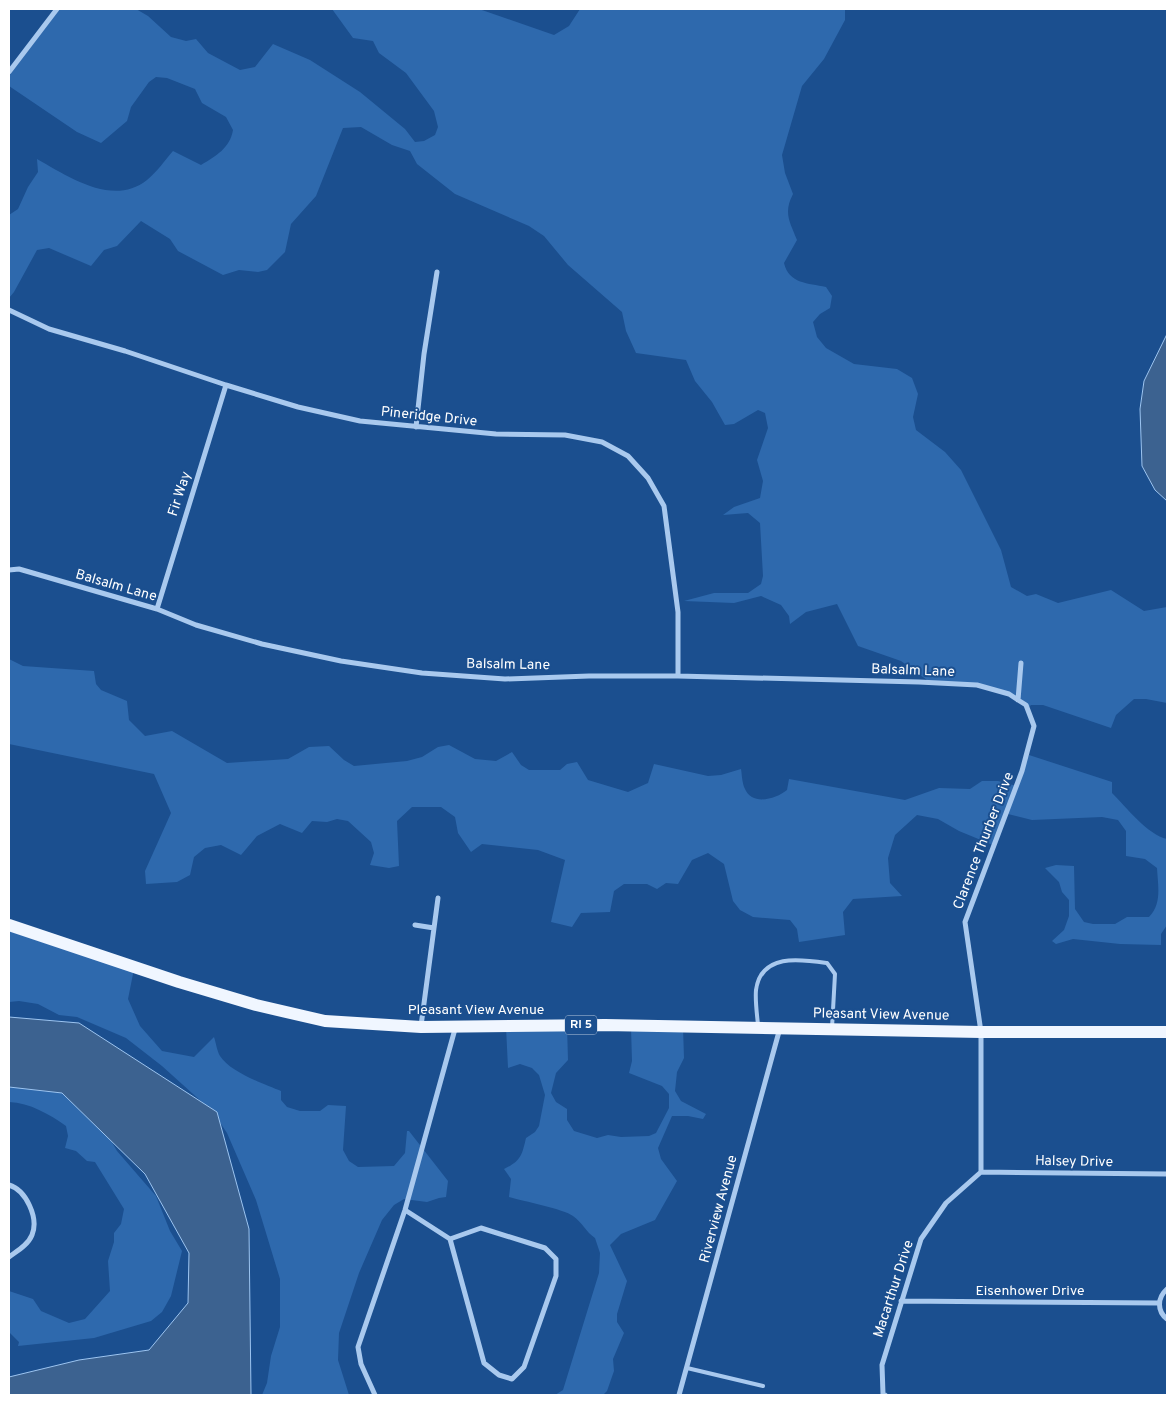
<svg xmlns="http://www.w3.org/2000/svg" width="1176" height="1404" font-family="Overpass,sans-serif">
<rect width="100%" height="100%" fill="#1b4f8f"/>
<!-- green -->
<path fill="#2e69ad" d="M60,9H136L148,16L171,37L186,41L196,39L208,53L240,70L255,67L273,44L310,60L360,92L405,129L415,142L424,141L435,135L438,127L434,111L406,73L379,53L373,41L353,38L332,9H479L554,35L569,26L580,9H845V20L824,59L802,86L782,155L785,173L793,194C783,213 790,222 797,240L784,263C789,284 808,283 826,287L832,296L830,308L820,314L813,322L817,337L826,348L854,364L897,369L912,378L918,394L913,417L916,430L945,452L961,470L1001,550L1011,587L1027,596L1036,594L1058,603L1111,590L1144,611L1167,607V703L1146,699H1134L1116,715L1111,728L1043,705H1031L1029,707L1003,692L978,686L927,680L901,661L858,646L837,604L806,612L790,624L789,616L781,605L761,596L734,603L684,601L714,593H748L761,584L763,576L760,523L748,513L723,515L734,507L760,498L763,481L757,460L768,428L765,413L758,410L734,424L725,425L712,402L695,381L686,360L636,353L626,331L622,312L568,265L544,236L529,226L455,194L417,164L410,151L392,145L361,127L343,128L316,196L291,224L285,252L267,270L258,272L239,270L223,275L178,251L170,239L141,221L117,246L104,250L91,266L49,248L37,250L14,292L9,298V215L18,209L28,187L38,172L37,159C69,177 113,207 147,180C157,172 165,160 173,151L201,165C216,156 230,148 233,130L226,117L202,103L195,89L167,78L156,77L149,82L131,107L127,121L101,143L77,132L9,86V76Z
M9,659L23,666L94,671L96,684L101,690L127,701L129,720L145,736L172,731L227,763L288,759L309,747L329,746L344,760L354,766L407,761L422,757L438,747L449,745L475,759L496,761L512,752L521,765L529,770H560L567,764L577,762L588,780L628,792L648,783L654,764L708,776L721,775L741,769C742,775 742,783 745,789C752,806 776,799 787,790L789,779L905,800L939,788L970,789L982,781H998L1017,786L1029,755L1112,782V793C1126,807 1148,835 1167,839V925L1161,934V945L1120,944L1073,939L1056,944L1052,941L1064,930L1069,916V900L1062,892L1059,882L1045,868L1056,865L1074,866L1075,909L1084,922L1093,924H1115L1127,917H1149C1162,904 1158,886 1157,868L1145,859L1126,856V831L1118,820L1102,817L1032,820L1008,814L993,845L959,831L938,819L917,815L895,835L888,858L890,883L902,896L853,899L843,912L845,935L799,942L797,929L790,920L753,917L740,910L733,901L724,864L708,853L692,860L678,884L666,883L657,889L647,884H624L614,891L610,912L581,913L572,927L551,922L565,860L538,850L482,844L471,852L458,833L455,817L441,807H412L397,821L399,866L389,868L370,865L374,853L371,842L348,821L337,819L327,822L312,821L302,833L280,824L257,836L241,855L221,845L205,848L194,857L190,875L177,882L146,884L145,871L171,813L154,774L9,744Z
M9,923L135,964L128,999L140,1026L162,1051L194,1057L214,1037C216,1043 217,1051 220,1056C230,1072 264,1084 281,1091V1100L287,1107L300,1111H320L328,1105L346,1106L343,1150L349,1161L358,1167L394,1166L405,1153L407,1131H409L448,1181L446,1197L439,1198L427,1202L404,1199L394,1205L382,1220L359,1273L339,1333L338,1360L349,1395H262L267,1383L271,1356L280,1327V1279L256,1200L227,1133L213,1112L162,1066L126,1038L77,1017L59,1015L38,1004L19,1001L9,1002Z
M567,1026L568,1060L556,1073L551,1093L556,1102L567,1109V1120L574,1131L597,1138L608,1135L621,1137L649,1136L656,1133L669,1108V1094L662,1086L629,1073L632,1061L631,1028L683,1027L684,1058L677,1072L675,1091L681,1101L706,1114L703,1119L688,1116H672L658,1148L661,1159L677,1181L655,1220L621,1234L610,1245L627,1281L617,1314V1322L624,1333L613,1359L614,1371L607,1391L603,1395H555L563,1390L599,1273L600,1253L595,1238C586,1232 582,1222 573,1216C564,1209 523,1201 509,1197L511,1179L504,1169C521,1161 522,1155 526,1138L535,1132L539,1126L545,1095L539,1075L532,1068L520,1064L508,1068L506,1027Z
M9,1078L66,1091L106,1132L117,1151L156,1196L170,1231L182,1251L171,1296L162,1312L151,1321L94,1338L18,1346L19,1342L9,1332V1291L33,1299L41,1311L69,1323L85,1319L110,1291L108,1261L114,1242V1233L121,1224L124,1209L95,1162L87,1161L76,1151L65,1148L68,1136L66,1126C49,1114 30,1103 9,1102Z"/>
<!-- water -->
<path fill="#3c6290" stroke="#9cc4f0" d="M1167,334V501L1155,490L1142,466L1140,409L1144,381Z
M9,1017L79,1023L217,1112L249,1229L251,1395H9V1377L79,1360L149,1350L188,1303L189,1253L145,1174L62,1093L9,1087Z"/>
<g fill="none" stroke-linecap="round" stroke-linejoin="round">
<!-- lane -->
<path stroke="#a9c9ee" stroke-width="4" d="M758,1025C757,1014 755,1001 756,990C761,953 800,959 827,963L835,974L832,1028
M687,1368L763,1386"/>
<!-- street -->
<path stroke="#a9c9ee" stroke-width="5" d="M9,72L57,9
M9,310L49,329L125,351L226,385L298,407L360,421L496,434L565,435L602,442L628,456L648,478L664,506L678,612V676
M416,427L424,354L437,272
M9,570L19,569L157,609L196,625L262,644L341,661L422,673L505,679L589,676H678L919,682L977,685L1009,694L1018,700L1026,705L1034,726L1022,771L965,922L981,1032V1172L946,1203L921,1239L882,1365L883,1394L885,1395
M157,609L226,385
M1018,700L1021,663
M415,925L434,928
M421,1026L438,898
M981,1172L1167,1174
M9,1185C26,1190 39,1218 32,1235C28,1245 17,1251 9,1257
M405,1210L450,1239L481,1228L545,1248L556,1259V1276L524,1367L512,1379L499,1375L484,1363L450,1239
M1167,1289C1157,1298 1157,1311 1167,1319
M901,1301L1159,1303
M375,1395L361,1364L358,1347L405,1210L455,1029
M679,1395L780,1028"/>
<!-- primary -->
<path stroke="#f0f6ff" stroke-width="12" d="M9,925L179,982L256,1005L325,1021L421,1027L605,1025L981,1032H1167"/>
</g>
<g text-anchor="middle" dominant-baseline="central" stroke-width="4" stroke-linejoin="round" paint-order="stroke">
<!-- shield labels -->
<rect fill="#1b4f8f" stroke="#bbcadd" stroke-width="1" x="565" y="1015.5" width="32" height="19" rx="4"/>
<g font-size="12" font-weight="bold" fill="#fff">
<text x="581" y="1025">RI 5</text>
</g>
<!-- street labels -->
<g font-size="14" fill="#fff" stroke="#1b4f8f">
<text transform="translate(429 417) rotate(6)">Pineridge Drive</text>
<text transform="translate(180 494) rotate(-72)">Fir Way</text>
<text transform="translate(116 586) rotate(16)">Balsalm Lane</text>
<text transform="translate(508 665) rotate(1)">Balsalm Lane</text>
<text transform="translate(913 671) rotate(2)">Balsalm Lane</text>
<text transform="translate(984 841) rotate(-69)">Clarence Thurber Drive</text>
<text x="476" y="1010">Pleasant View Avenue</text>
<text transform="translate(881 1015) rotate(1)">Pleasant View Avenue</text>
<text transform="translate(1074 1162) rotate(1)">Halsey Drive</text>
<text transform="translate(719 1209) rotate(-75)">Riverview Avenue</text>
<text transform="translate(894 1289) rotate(-72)">Macarthur Drive</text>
<text x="1030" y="1291">Eisenhower Drive</text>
</g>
</g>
<!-- border -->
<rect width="1176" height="1404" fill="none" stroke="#ffffff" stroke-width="20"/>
</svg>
